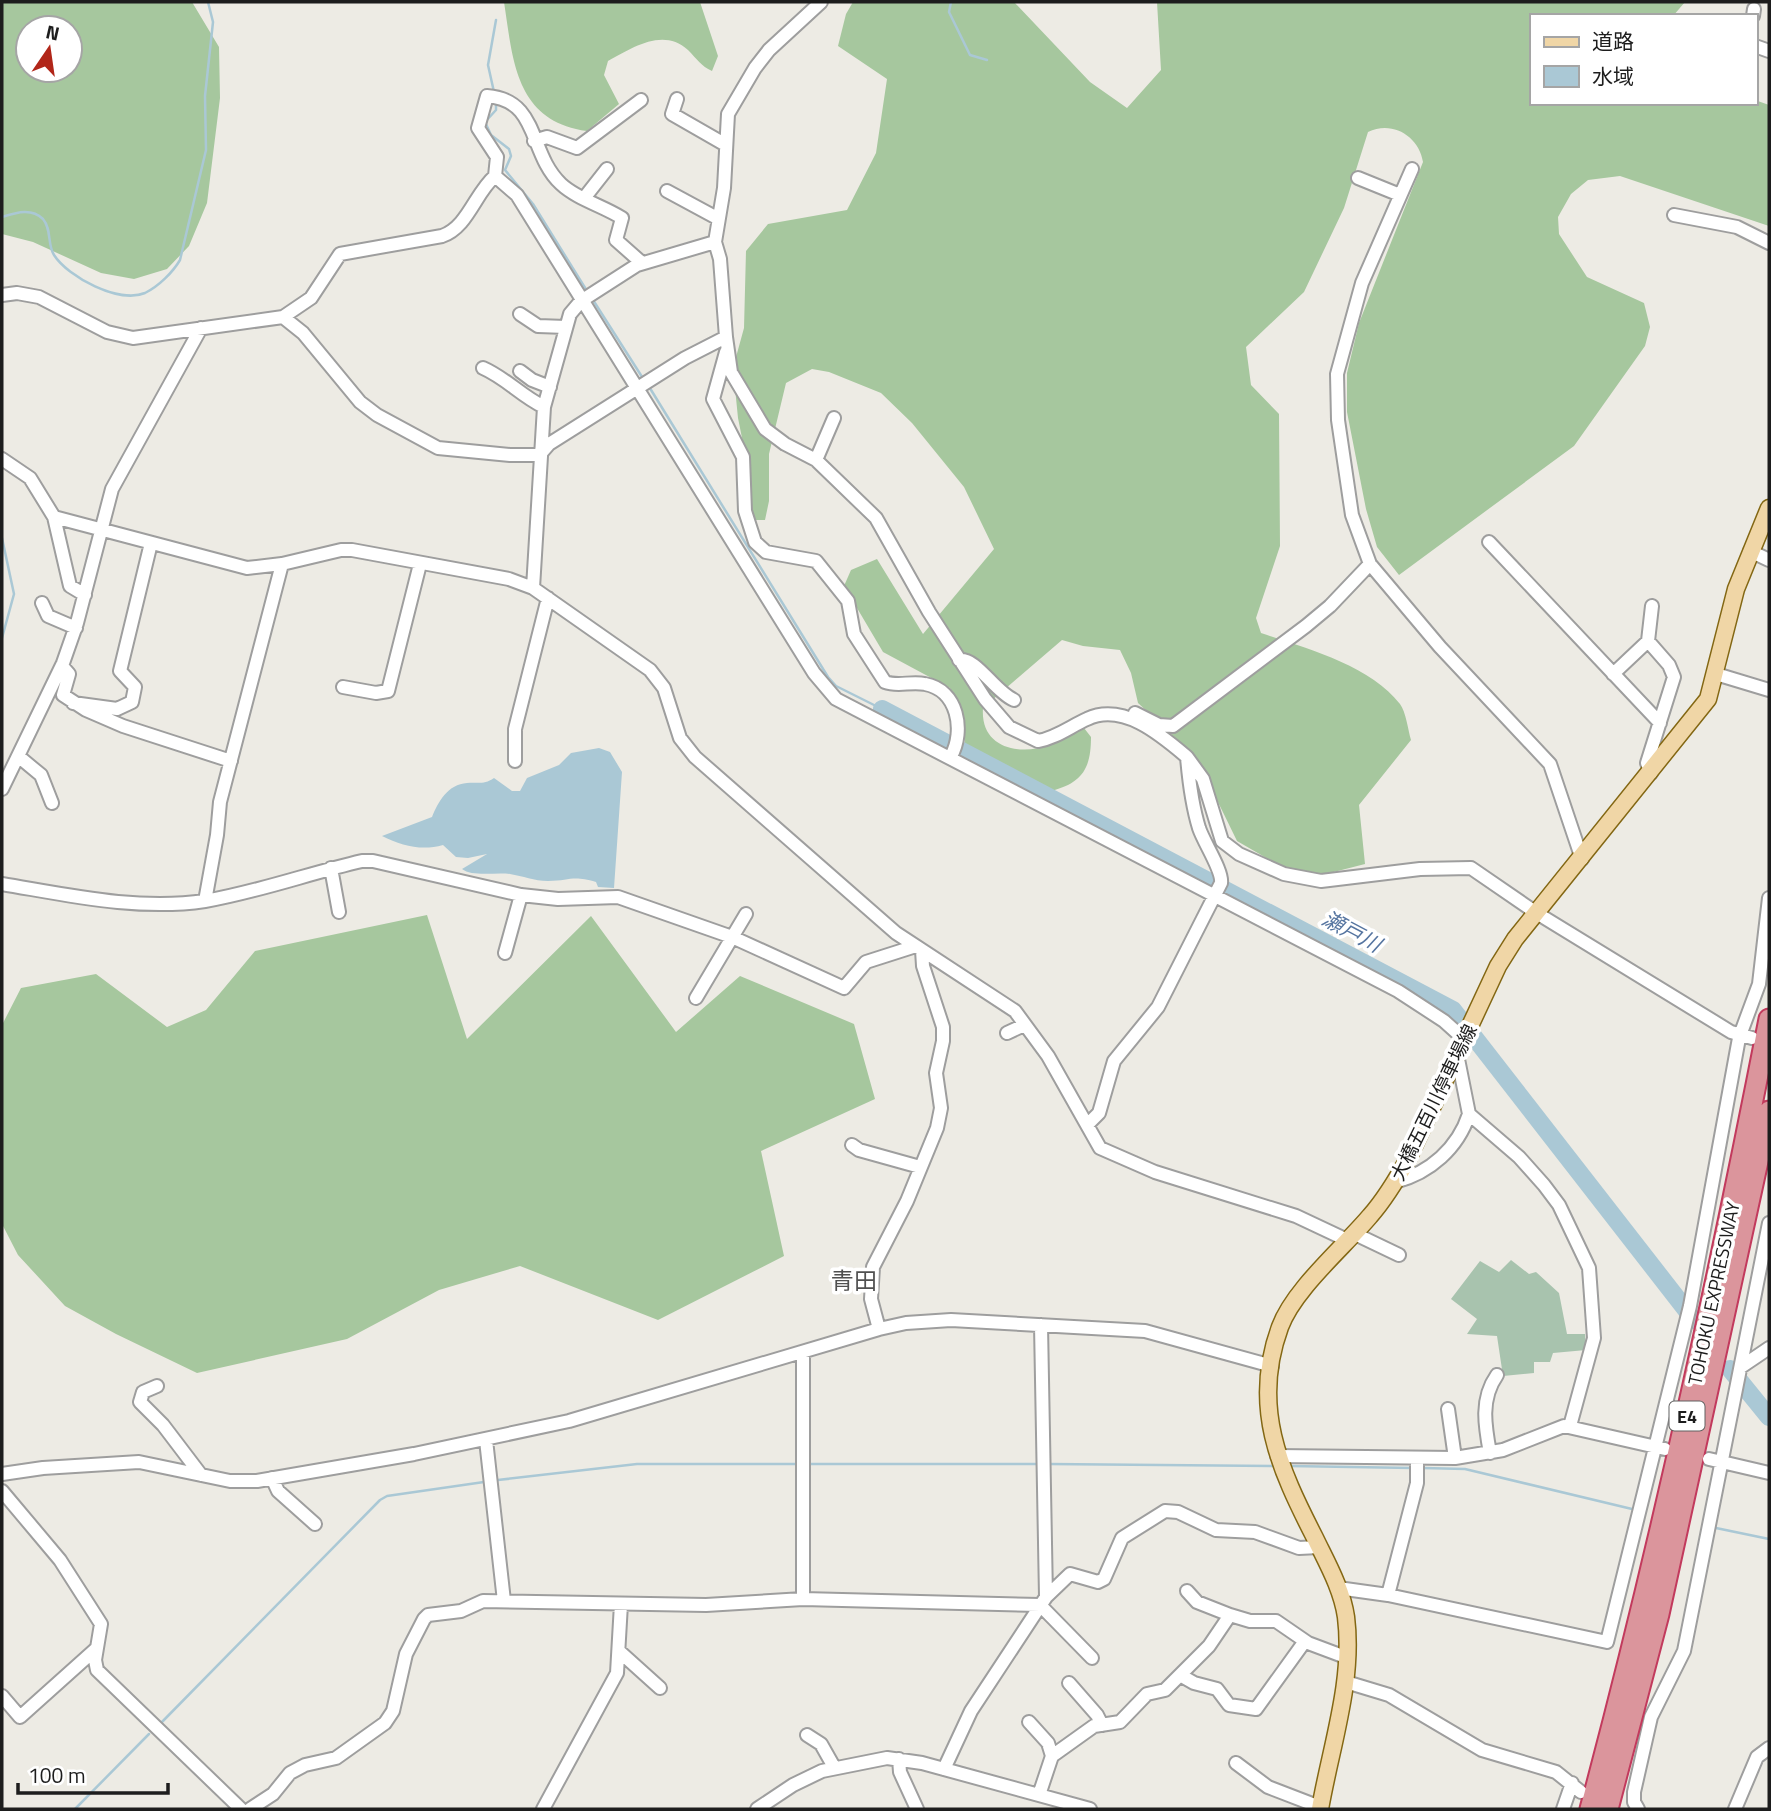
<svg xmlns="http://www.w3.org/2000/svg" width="1771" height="1811" font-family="'Titillium Web','Noto Sans JP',sans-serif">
<rect width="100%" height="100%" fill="#edebe4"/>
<!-- forest -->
<path fill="#a6c79e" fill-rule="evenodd" d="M2,2H192L219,47L220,98L207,203L189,246L167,269L134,279L101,273L33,242L2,234ZM28,28H70V70H28Z
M504,2H700L718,56L712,71C701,66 697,59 688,50C663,27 632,48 608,61L604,75L619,104L587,131C515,121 513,60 504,2Z
M853,2H1014L1090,82L1127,108L1161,70L1157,2H1685L1673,16H1531V103H1755V100L1769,105V226L1620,176L1588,180L1571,194L1558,217L1559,234L1587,277L1644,303L1650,327L1645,346L1574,446L1399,575L1377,547L1366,509L1347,412V373L1359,323L1423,162C1419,136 1392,120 1368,132L1344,208L1304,292L1246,347L1251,385L1279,414L1280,546L1256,618L1261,633C1305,648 1370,665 1400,704C1406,712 1408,730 1411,740L1359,805L1365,864L1322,875L1287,870L1237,841L1196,757L1138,703L1131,673L1120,650L1083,646L1062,640L983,708C980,748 1019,756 1050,745C1060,741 1069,732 1078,727L1084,728L1091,737C1091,769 1082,783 1051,791L965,745L963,712L950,688L883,652L844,586L851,570L877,559L923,634L994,549L964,487L912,423L881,393L829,372L812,369L786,383L769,454V501L765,520H751L747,463L738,418L733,368L744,328L746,251L768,224L847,210L876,153L887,79L838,46L846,14Z
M427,915L467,1039L591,916L676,1032L740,976L854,1024L875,1099L761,1151L784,1256L658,1320L520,1266L439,1290L347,1339L197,1373L116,1334L65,1306L18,1255L2,1224V1025L21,988L96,974L167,1027L206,1010L255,951Z"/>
<!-- cemetery -->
<path fill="#a8c3ae" d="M1511,1260L1529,1274L1536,1272L1559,1293L1567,1334H1585L1586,1350L1553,1353L1550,1362H1534V1373L1503,1376L1497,1336L1467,1334L1477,1319L1451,1299L1480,1261L1499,1272Z"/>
<!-- water -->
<path fill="#aac8d5" d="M599,748L610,752L622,772L614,888L598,887L596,882C572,875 570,881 548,881C534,881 523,876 510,874C496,872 472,877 462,869L487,854L468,858L456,857L443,845C422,851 402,846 382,836L432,817C438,802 448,784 467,783C478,782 484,785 494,778L512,791H520L527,778L559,765L571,753Z"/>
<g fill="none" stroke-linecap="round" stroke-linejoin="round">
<!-- stream -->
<path stroke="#aac8d5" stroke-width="2.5" d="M951,2L949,12L970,55L987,60
M494,92L488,65L496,20
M496,102V110L485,122L491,135L509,149L511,156L505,170L533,204L587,291
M2,217C15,213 31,207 43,219C52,230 47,244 54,255C68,277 119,304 145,293C159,286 173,272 180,260L206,150L205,96L213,22L208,2
M593,300L644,380
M648,385L828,677L836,686L882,709
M2,538L14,594L2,638
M808,1464H1038
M1049,1464L1276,1466
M1290,1466L1413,1468
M1423,1468L1465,1469L1632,1509
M498,1480L637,1464H798
M1716,1528L1769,1539
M160,1724L380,1500L387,1496L484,1482
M75,1809L149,1734"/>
<!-- river -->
<path stroke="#aac8d5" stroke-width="18" d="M882,709L1453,1010L1694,1320
M1730,1369L1769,1417"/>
<defs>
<path id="minor" d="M1753,16L1754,9
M1755,46L1769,51
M677,99L672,114L726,145
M534,141L547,137L577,148L641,100
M495,176L517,195L814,673L836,699L1398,991L1444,1021L1464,1039
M1358,178L1400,195
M667,191L717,218
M585,197L607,169
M1674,215L1737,227L1769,243
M2,295L17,293L39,297L107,332L133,338L283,317L303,333L360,402L377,415L438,448L510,455H536L542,452L549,444L685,358L726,337L720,259L715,242
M520,314L538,326L566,327
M283,317L311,298L340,254L442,236C468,227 475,193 495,176L497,157L478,128L487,96C540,100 528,153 561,184C577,199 603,206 622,218L616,240L642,263
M726,337L731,372L765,429L785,444L816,460L876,518L929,612L985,699L1009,727L1038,741C1056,738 1071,726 1087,719C1123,702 1161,735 1187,757C1189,781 1192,805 1199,828C1204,843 1223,871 1221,883L1158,1007L1114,1061L1099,1113L1087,1125
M726,352L713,399L743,457L745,511L755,542L766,552L816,561L848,601L854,634L885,682C898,687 911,681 925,684C958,690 965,731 951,756
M483,368C506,378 521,396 544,407
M520,371L532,380L550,387
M2,459L30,478L54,517L247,568L282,564L341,550H352L509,579L533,588L650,670L664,688L680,738L695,757L896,933L1015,1011L1048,1056L1100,1148L1155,1172L1296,1216L1347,1240
M816,460L834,418
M54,517L70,586L85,595
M1489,542L1660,723
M1750,551L1769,560
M1370,564L1352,515L1338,420L1337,374L1362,283L1412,169
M533,588L544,407L570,314L581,301L637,265L715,242L724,188L728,114L755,68L769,50L821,2
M42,603L48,616L76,628
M959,660C976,657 995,692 1014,700
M62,666L69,674L63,695L86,710L123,726L231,761
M1613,674L1648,641
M1716,674L1769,690
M343,687L376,693L388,691L420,564
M73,703L117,709L132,702L135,687L120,671L151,543
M1135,713L1159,725L1173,726L1306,626L1330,606L1370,564L1440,647L1550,764L1582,859
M18,756L41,775L52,803
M1187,757L1203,779L1222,841L1239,854L1284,874L1321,881L1420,869L1471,868L1535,912L1731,1032L1752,1038
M515,761V729L548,598
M1651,773L1647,763L1674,677L1669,665L1648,641L1652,606
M2,789L63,663L77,623L112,489L201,328
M331,868L339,912
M2,884C68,895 138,911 205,901C258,892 310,873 362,861H373L521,895L558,899L618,897L732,937L844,988L866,962L916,946
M205,901L217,835L220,802L282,564
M505,953L521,895
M696,998L746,914
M1007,1033L1024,1025
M1457,1054L1469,1114L1519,1157L1544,1185L1559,1205L1589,1268L1594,1338L1570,1426
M852,1145L859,1150L920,1167
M1395,1182C1430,1173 1458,1148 1469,1114
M1353,1233L1399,1255
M879,1329L871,1299L873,1267L907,1201L937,1128L941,1108L936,1073L943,1041V1027L923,966L922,950
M1741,1367L1769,1348
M157,1386L143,1392L140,1402L163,1425L201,1475
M1448,1409L1455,1458
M486,1440L504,1601
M1490,1453C1485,1426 1480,1399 1497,1375
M1277,1456L1455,1458L1503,1450L1564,1426L1665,1449
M1709,1459L1769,1473
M2,1474L43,1468L139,1462L230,1481H257L414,1454L569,1421L879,1329L906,1323L951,1320L1145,1331L1272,1366
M272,1478L278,1491L315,1524
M2,1491L60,1560L101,1624L95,1660L97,1670L241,1809
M1338,1588L1388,1595L1607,1642L1690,1306L1739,1038L1759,984L1769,898
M1187,1591L1197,1602L1230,1615
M1388,1595L1417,1483V1459
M1046,1597L1070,1574L1098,1582L1104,1579L1122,1538L1165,1511L1178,1512L1216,1530L1255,1532L1299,1548L1319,1547
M803,1599V1352
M620,1652L660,1688
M1180,1675L1194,1683L1217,1689L1229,1705L1256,1709L1305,1641
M1346,1682L1389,1695L1482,1750L1556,1772L1581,1792
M1069,1683L1097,1715L1102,1725
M2,1696L20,1717L97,1648
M1029,1722L1048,1743L1052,1756
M807,1735L821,1744L834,1767
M899,1759L900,1772L917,1809
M1236,1763L1268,1787L1320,1807
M944,1769L971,1711L1046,1597L1041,1325
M1039,1795L1052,1756L1094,1726L1120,1722L1147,1694L1165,1690L1209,1646L1230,1615L1250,1621H1276L1308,1643L1348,1658
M250,1809L273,1794L290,1773L305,1765L336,1758L385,1723L393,1711L406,1654L424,1619L428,1615L461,1611L483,1601L706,1605L803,1599L1040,1605L1092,1658
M543,1809L617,1673L621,1604
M757,1809L793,1785L822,1771L887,1758L922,1763L1090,1809
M1563,1809L1572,1783
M1638,1809L1634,1802V1792L1651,1717L1684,1651L1769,1223
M1735,1809L1757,1757L1769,1748"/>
<path id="major" d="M1320,1809C1331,1746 1354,1681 1346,1617C1342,1589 1327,1563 1315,1538C1279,1468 1251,1406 1280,1327C1294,1289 1344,1247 1370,1216C1385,1199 1397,1179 1408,1159L1498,966L1515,939L1708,699L1736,589L1769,508"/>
<path id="highway" d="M1590,1809C1660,1548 1717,1285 1769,1019
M1608,1809L1659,1614L1769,1111"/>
</defs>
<!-- minor casing -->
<use href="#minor" stroke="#9e9e9e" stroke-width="16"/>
<!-- major casing -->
<use href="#major" stroke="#836713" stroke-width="19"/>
<!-- highway casing -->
<use href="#highway" stroke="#c23a5d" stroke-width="23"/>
<!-- minor -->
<use href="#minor" stroke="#fff" stroke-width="12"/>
<!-- major -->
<use href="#major" stroke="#f0d6a6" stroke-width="16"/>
<!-- highway -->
<use href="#highway" stroke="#db959c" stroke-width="19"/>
</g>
<g text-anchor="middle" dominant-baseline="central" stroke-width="7" stroke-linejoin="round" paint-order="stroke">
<!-- shield labels -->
<rect fill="#fff" stroke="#616161" stroke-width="2" x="1669.5" y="1401.5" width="35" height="29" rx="5"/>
<g font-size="18" font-weight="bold" fill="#1d1d1d">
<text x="1687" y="1416">E4</text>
</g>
<!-- street labels -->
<g font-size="19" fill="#1d1d1d" stroke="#fff">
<text transform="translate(1433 1102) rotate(-64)">大橋五百川停車場線</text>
<text transform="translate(1713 1293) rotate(-78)">TOHOKU EXPRESSWAY</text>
</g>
<!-- water labels -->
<g font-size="21" font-style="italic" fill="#5675a0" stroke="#fff">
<text transform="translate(1352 931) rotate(28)">瀬戸川</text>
</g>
<!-- quarter labels -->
<g font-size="23" fill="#505050" stroke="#fff">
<text x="854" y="1280">青田</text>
</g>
</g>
<!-- border -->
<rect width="1771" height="1811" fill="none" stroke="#1d1d1d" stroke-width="7"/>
<!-- legend -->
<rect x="1530" y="14" width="228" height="91" fill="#ffffff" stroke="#a5a5a5" stroke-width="2"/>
<rect x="1544" y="37" width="35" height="10" fill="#f0d6a6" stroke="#a5a5a5" stroke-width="2"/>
<text x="1592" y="49" font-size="21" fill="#1d1d1d">道路</text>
<rect x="1544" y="66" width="35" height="21" fill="#aac8d5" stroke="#a5a5a5" stroke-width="2"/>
<text x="1592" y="84" font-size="21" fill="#1d1d1d">水域</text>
<!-- north arrow -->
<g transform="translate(49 49) rotate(13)"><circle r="33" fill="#ffffff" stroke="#a5a5a5" stroke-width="2"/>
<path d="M0-5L12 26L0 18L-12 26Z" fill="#b12619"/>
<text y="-10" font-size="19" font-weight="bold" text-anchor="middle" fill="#1d1d1d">N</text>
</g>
<!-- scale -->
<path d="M18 1783v10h150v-10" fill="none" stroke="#1d1d1d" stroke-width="3.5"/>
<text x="28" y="1783" font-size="21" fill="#1d1d1d" stroke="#ffffff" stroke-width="5" paint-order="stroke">100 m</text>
</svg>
